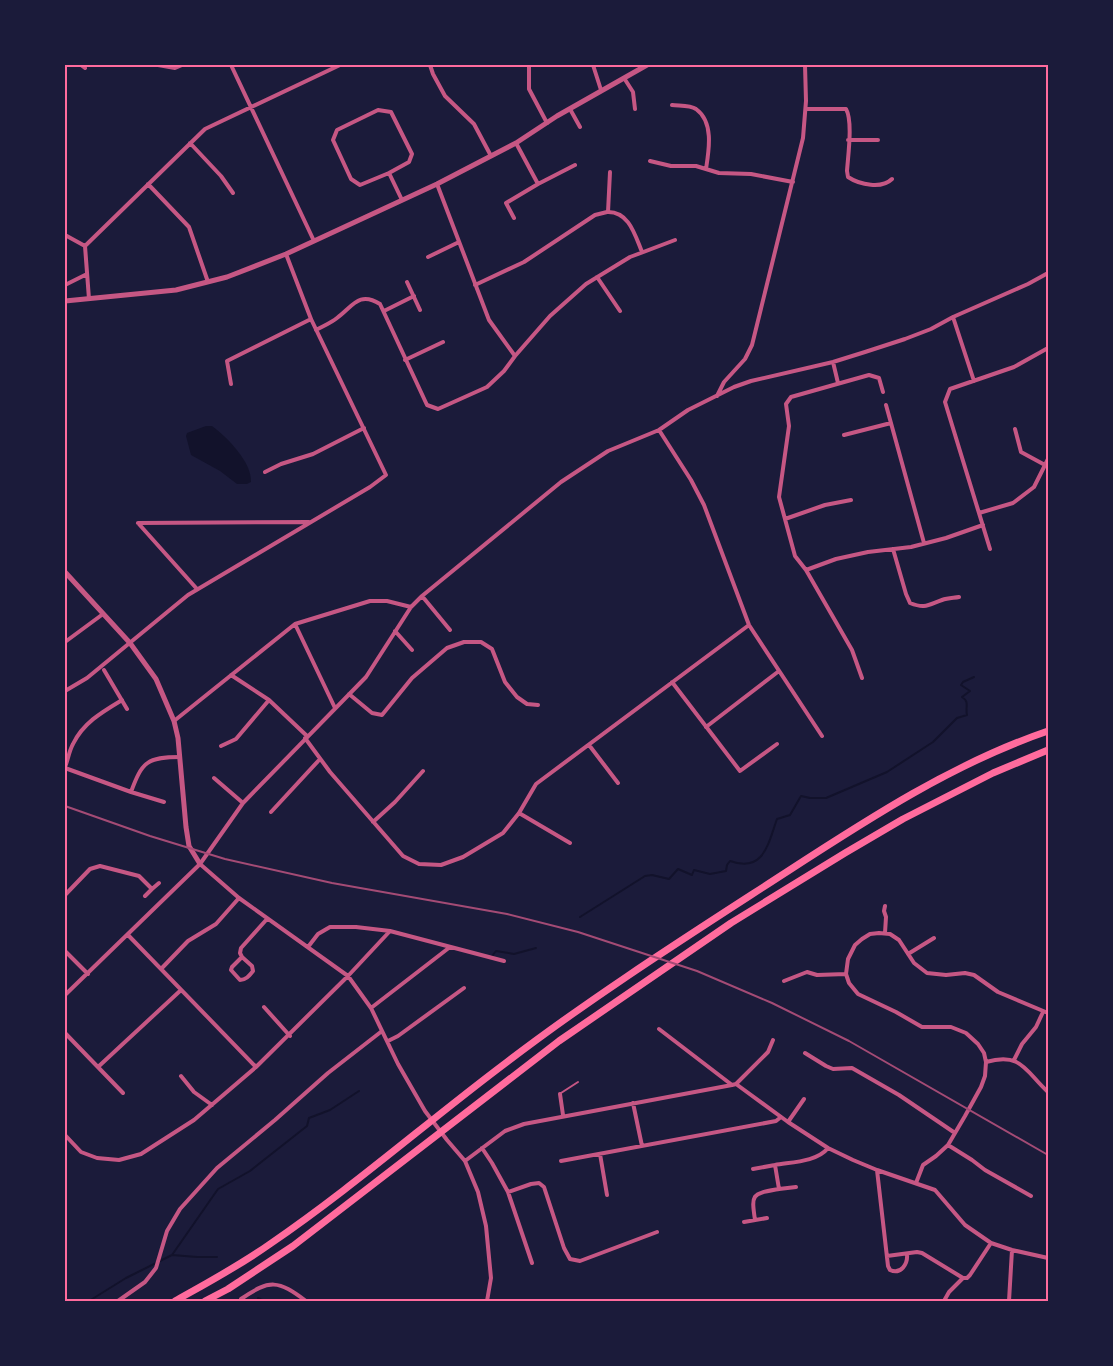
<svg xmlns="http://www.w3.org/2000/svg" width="1113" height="1366" font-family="'Fira Sans Condensed',sans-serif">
<rect width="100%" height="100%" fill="#1b1b3a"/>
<!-- water -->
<path fill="#12122b" d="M206,426H212C227,437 252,462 251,482L247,484H237L220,471L191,455L186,436L187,433Z"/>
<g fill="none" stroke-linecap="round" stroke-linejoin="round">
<!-- stream -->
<path stroke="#12122b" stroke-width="2" d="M580,917L645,876L652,875L669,879L678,869L692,875L694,870L710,874L726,871L727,865L730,861C764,873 768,844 777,819L790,815L801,796L810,798H826L887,772L933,742L957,718L967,715C965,707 970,702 962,697L970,691L961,685L963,682L974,677
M492,956L496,951L514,954L536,948
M172,1255L197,1257H217
M258,1298L264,1301
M89,1301L126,1278L172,1255L218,1189L250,1171L307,1126L309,1118L330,1110L359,1091"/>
<!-- service -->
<path stroke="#c65784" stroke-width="2" d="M561,1093L578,1082"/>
<!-- minor -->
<path stroke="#c65784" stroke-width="4" d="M81,65L85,68
M158,65L175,68L182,65
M231,65L314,241
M430,65L433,74L445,96L474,124L491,156
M529,65V89L547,123
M593,65L601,90
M624,78L633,92L635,109
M672,105C679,106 690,105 696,109C714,122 709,150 706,169
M570,109L580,127
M806,109H846C853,121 848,156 847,171L848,177C860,185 882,189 892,179
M848,140H878
M190,143L221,176L233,193
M516,143L538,184
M650,161L671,166H696L719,173L751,174L793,182
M389,173L409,162L412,154L391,112L378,110L337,130L333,140L351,179L360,185L389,173L402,200
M148,184L189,227L208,282
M437,184L489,320L515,356
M608,212L610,172
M514,218L506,203L538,184L575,165
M65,235L85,246
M428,257L459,242
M597,277L620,311
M407,282L420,310
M65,285L87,274
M475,285L524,262L595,215C599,214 603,213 607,212C629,211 635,235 642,252
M89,299L85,246L205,129L340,65
M384,311L414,296
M953,317L974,381
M316,330C323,326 331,323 337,318C353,306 359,291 380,304L427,405L438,409L487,387L504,371L515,356L550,316L586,284L630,257L675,240
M405,360L443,342
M833,362L838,383
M231,384L227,361L311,319
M717,396L724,382L745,359L752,345L803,138L806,101L805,65
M886,405L924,543
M1015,429L1021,452L1045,465
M659,430L691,480L704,505L749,625L822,736
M844,435L891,423
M265,472L281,464L313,454L364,428
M979,513L1013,503L1034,487L1048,459
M785,519L825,505L851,500
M138,523L309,522
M138,523L197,589
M893,549L906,594L910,603C925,609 928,605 942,600C948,598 954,598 959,597
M990,549L945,402L950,389L1014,367L1048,348
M806,570L836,559L868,552L911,547L946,538L983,525
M422,596L450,630
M295,624L335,708
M395,631L412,650
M65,642L103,614
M104,670L127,709
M231,675L269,700L307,736
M862,678L852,650L806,570L795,556L779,497L789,426L786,404L791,397L869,375L879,378L883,392
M672,682L740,771L777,744
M65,691L87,678L188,595L370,487L386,475L311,319L286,254
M349,694L372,713L382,715L412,678L447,648L464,642H481L492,649L505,682L517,697L527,704L538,705
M174,721L295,624L370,601H387L411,607
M706,727L779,671
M305,738L330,772L403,856L419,864L441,865L463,857L503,833L519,813L536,784L749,625
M589,745L618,783
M221,746L236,739L269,700
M65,767C68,760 69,751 73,744C83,723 102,712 122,700
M65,768L131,792C142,762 147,757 180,757
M214,778L243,803
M131,792L164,802
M271,812L320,759
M519,813L570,843
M373,822L395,802L423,771
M200,864L239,898L348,976L371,1008L398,1064L425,1111L447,1140L465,1161L478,1192L486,1226L491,1278L487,1301
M65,895L90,869L100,866L139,876L152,889L159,883
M145,896L152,889
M885,933L886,917L884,911L885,906
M128,935L256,1067
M308,947L318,934L330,927H356L390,931L504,961
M65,951L88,974
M908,954L934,938
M242,957L252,966L253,971C249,976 246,980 240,980L231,970L232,967Z
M242,957L240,953L241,948L267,919
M161,969L188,941L216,924L239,898
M784,981L807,972L817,975L846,974
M65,995L200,864L243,803L366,677L411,607L422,596L561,482L608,451L659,430L688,410L734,387L751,381L833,362L865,352L905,339L931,329L953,317L1028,284L1048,273
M264,1007L290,1036
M371,1008L450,947
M659,1029L732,1085L736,1084L788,1122L828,1148L853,1160L877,1170L935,1190L965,1225L991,1243L1012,1250L1048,1258
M65,1033L123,1093
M388,1041L398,1036L464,988
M805,1053L826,1066L833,1069L852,1068L899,1095L955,1133
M1014,1060L1022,1044L1036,1027L1043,1012
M986,1062C1022,1052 1025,1071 1048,1092
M98,1067L181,990
M181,1076L194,1092L212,1105
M736,1084L768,1052L773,1040
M560,1094L563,1115
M633,1103L642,1146
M788,1122L804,1099
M65,1135L81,1152L97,1158L119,1160L141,1154L194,1120L256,1067L348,976L390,931
M948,1145L972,1160L985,1170L1031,1196
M482,1148L492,1163L508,1192L532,1263
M600,1154L607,1195
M465,1161L505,1131L524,1124L732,1085
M561,1161L776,1121L781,1117
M753,1169L775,1165
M877,1170L888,1266L890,1270C901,1275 908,1264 907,1254
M916,1183L923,1165L936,1156L948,1145L965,1116L981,1087L985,1076L986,1062L984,1053L978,1044L966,1033L951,1027H922L896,1012L858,994L849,983L846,974L848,959L855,945L862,939L870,934L879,933L890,934L899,940L914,963L927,973L946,975L965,973L974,975L998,992L1048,1013
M779,1189L796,1187
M508,1192L531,1184L539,1183L544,1187L564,1248L570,1259L580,1261L657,1232
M755,1220C751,1193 752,1194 779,1189L775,1165C791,1162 817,1162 828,1148
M744,1222L767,1218
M887,1256L917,1252L922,1253L963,1278
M118,1301L145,1282L156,1268L167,1231L180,1209L217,1168L275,1120L328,1073L382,1031
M242,1301L241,1299C270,1279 278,1280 306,1301
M944,1301L949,1292L963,1278H967L970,1275L991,1243
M1009,1301L1012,1250"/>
<!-- tertiary -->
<path stroke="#c65784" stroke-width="5" d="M65,301L176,290L227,277L286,254L437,184L516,143L557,116L647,65
M65,572L130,643L156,679L174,721L178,738L186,827L189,846L200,864"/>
<!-- motorway -->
<path stroke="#ff6b9d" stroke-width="7" d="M175,1301C207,1283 239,1266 270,1244C352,1188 427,1122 507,1062C596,994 691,934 785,873C868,819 954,763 1048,731
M205,1301L228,1289L293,1246L559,1041L731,923L845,853L903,819L993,773L1048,750"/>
<!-- rail -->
<path stroke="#a44b75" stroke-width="2" d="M65,806L150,836L225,859L332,883L507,914L578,932L697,971L772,1003L849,1041L1048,1155"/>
</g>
<!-- border -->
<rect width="1113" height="1366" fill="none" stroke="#1b1b3a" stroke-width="132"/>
<rect x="66" y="66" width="981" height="1234" fill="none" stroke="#ff6b9d" stroke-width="2"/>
</svg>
